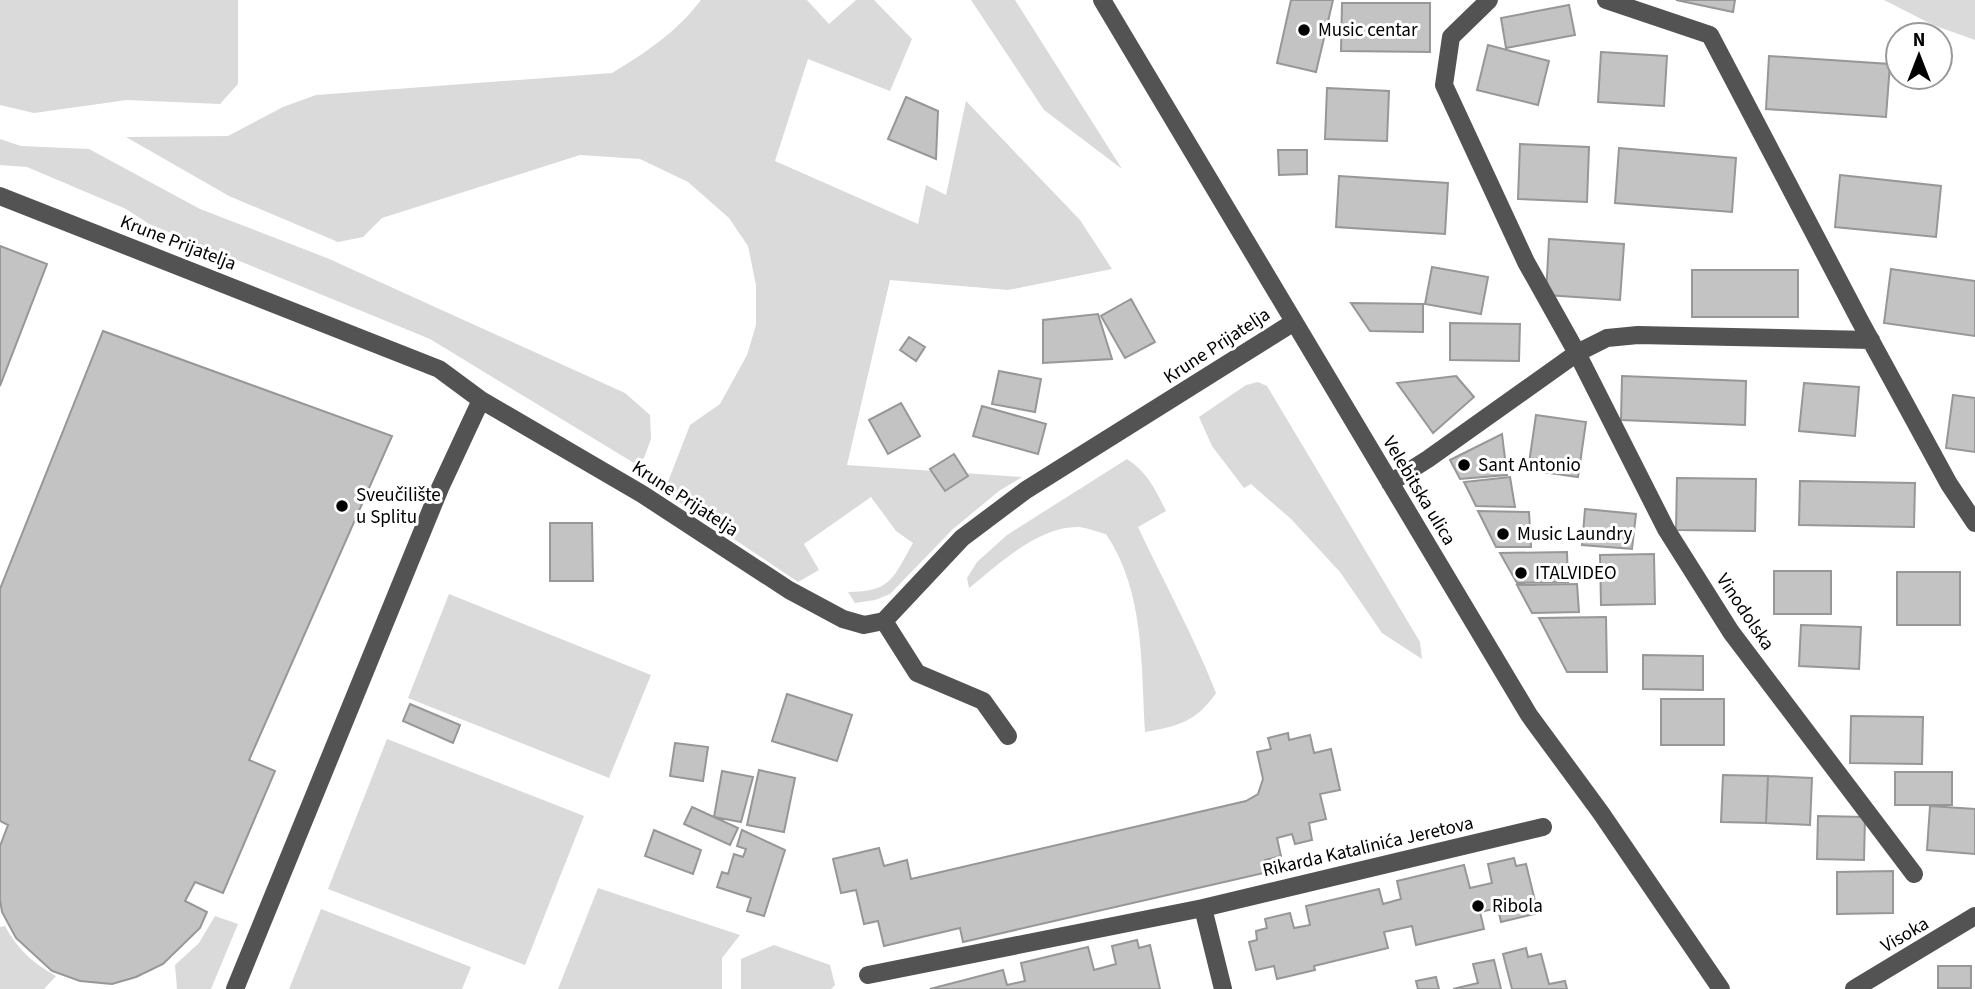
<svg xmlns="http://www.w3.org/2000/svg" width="1975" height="989" font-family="'Source Sans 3',sans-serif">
<rect width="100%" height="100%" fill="#fff"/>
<!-- green -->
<path fill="#dadada" d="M0,0H238V84L220,104L127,100L34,113L0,105Z
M701,0H807L829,24L856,0H874L912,39L890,91L808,59L775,161L918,224L926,185L946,195L966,101L1080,220L1112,269L1008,290L890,280L847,465L1022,477L999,491L953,529L890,594L875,600L855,603L848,592C891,592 893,578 913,543L896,531L871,497L804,544L819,570L798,582L664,492L690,425L720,404L747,355L756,325V285L748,246L729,218L688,182L640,159L580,155L382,218L363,237L338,242L229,196L126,137L228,136L283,107L316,95L612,73C645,53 677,32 701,0Z
M971,0H1015L1122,169L1044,110Z
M1884,0H1975V40L1933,25Z
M0,139L21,146L89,149L200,209L327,258L625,393L650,415L651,439L644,458L634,463L430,339L149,224L126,209L27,167L0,165Z
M1258,382L1267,386L1420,642L1422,659L1382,633L1340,572L1291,519L1251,484L1244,488L1212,446L1199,417L1246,385Z
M1127,459C1147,472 1156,490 1166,511L1138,527C1164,583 1194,636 1216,693C1196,722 1178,726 1145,732C1141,665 1145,592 1106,534C1098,532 1088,528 1079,527C1038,526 999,564 969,588L967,578L977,562L1007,535Z
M449,594L651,675L609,778L408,698Z
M387,739L584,816L525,965L328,889Z
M598,888L740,935L722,958V989H558Z
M321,909L471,967L462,989H289Z
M215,916L238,924L211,989H177L175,965L199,943Z
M5,926C17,949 34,964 56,976L44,989H0V927Z
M774,945L830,965L835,985L831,989H741V959Z"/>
<!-- building -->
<path fill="#c3c3c3" stroke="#979797" stroke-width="2" d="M1291,0H1333L1316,72L1277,63Z
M1676,0H1735L1733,12Z
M1342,3H1430V52L1341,51Z
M1569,5L1575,35L1506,48L1501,18Z
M1488,45L1549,61L1538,105L1477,90Z
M1601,52L1667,56L1664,106L1598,102Z
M1769,56L1890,64L1886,117L1766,109Z
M1327,88L1389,91L1387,141L1325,139Z
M906,97L938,111L936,159L888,139Z
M1520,144L1589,147L1587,202L1518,199Z
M1619,148L1736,158L1732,212L1615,203Z
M1278,150H1307V174L1279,175Z
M1840,175L1941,186L1936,237L1835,227Z
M1339,176L1448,183L1445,234L1336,227Z
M1549,239L1624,244L1620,300L1546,295Z
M0,246L47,264L0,386Z
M1432,267L1488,277L1481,314L1425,304Z
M1891,269L1975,281V336L1884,323Z
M1692,270H1798V317H1692Z
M1131,299L1155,342L1125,358L1101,316Z
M1351,303L1423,304V332L1370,331Z
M1098,314L1112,359L1043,363V320Z
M1450,323L1520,324L1519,361L1450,360Z
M103,331L392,436L249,760L275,771L223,893L195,882L185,901L207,912L200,928L163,964L136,977L112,984L80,981L52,971L16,938L2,912L0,900V846L8,825L0,821V589Z
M909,337L925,347L916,361L900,350Z
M999,371L1041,379L1035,412L992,404Z
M1456,376L1474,397L1433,433L1397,383Z
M1622,376L1746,381L1745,425L1621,420Z
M1804,383L1859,387L1855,436L1799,431Z
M1953,395L1975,398V452L1946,448Z
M901,403L920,436L888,454L869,420Z
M982,406L1046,424L1038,454L973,436Z
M1536,415L1586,422L1578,477L1528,470Z
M1502,434L1507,475L1460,479L1450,460Z
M954,454L968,476L945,491L930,469Z
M1510,477L1515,507L1476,506L1464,482Z
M1677,478L1756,479L1755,531L1676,530Z
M1800,481L1915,483L1914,527L1799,525Z
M1585,509L1636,514L1632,549L1582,545Z
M1478,511L1529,512L1531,547H1496Z
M550,523H592L593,581H550Z
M1567,552L1568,582L1517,583L1500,553Z
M1654,554L1655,604L1601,605L1600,555Z
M1774,571H1831V614H1774Z
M1897,572H1960V625H1897Z
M1577,584L1579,612L1532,613L1517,585Z
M1606,617L1607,672H1567L1539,618Z
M1801,625L1861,627L1859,669L1799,666Z
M1643,655L1703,656V690L1643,689Z
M787,694L852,715L837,761L772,741Z
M1661,699H1724V745H1661Z
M410,704L460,725L453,743L403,721Z
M1851,716L1923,717L1922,764L1850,763Z
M1288,733L1289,740L1310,735L1314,753L1331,749L1340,790L1320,794L1326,819L1309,823L1312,840L1295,844L1292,834L1277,838L1281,856L1265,860L1268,872L963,942L960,928L884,946L878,921L864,924L856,890L841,893L833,859L879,848L884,866L907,860L911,879L1246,801L1258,794L1263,779L1257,752L1271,749L1268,738Z
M675,743L708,747L703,781L670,776Z
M759,770L795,778L784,832L747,825Z
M722,771L753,777L741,822L714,817Z
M1895,772H1952V805H1895Z
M1723,775L1768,776L1766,823L1721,822Z
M1768,776L1812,778L1810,825L1766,823Z
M1930,806L1975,809V854L1927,850Z
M692,807L738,828L730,845L684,824Z
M1818,816L1865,817L1864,860L1817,859Z
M654,830L701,850L693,874L645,856Z
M742,830L785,850L764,916L747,911L751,898L717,887L722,872L728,874L734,854L743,857L746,849L737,846Z
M1514,858L1516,866L1526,864L1538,913L1501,922L1498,908L1480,912L1484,929L1416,945L1412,926L1384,932L1388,948L1314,966L1315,970L1277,979L1274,966L1256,970L1249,942L1257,940L1256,931L1267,928L1265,919L1290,913L1294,928L1310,925L1306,906L1379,889L1383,904L1401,899L1397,881L1464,865L1470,888L1492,883L1488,864Z
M1893,871V913L1837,914V872Z
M1137,940L1139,948L1150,945L1160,989H930L1003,970L1007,985L1025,981L1021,963L1088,947L1094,970L1116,964L1112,946Z
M1526,948L1528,957L1541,954L1549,984L1565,981L1567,989H1512L1503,954Z
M1494,960L1501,989H1453L1478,983L1473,964Z
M1938,966H1971V988H1938Z
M1436,977L1439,989H1418L1416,981Z"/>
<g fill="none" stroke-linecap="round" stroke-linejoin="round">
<!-- minor -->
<path stroke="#535353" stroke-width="18" d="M1102,0L1529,715L1601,813L1721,989
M1489,0L1451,37L1444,85L1526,262L1577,353L1666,529L1731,632L1914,874
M1606,0L1710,35L1859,319L1949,484L1975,523
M0,196L439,369L481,400L642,494L789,590L843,619L864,625L884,621L962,538L1026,490L1294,322
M1390,483L1428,459L1577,353L1607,338L1638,335L1871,340
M884,621L917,673L983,701L1008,736
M1203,908L1223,989
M868,975L1203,908L1543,827
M235,989L440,488L481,400
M1854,989L1975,916"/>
</g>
<!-- markers -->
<g fill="#000" stroke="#fff" stroke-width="2.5">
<circle cx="1304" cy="30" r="7"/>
<circle cx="1464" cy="465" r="7"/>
<circle cx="342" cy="506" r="7"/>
<circle cx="1503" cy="534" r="7"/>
<circle cx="1521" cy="573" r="7"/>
<circle cx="1478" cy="906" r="7"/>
</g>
<g text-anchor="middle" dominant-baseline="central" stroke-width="6" stroke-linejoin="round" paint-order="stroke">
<!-- poi labels -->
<g font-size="19" fill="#000" stroke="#fff" text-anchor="start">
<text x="1318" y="30">Music centar</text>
<text x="1478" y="465">Sant Antonio</text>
<text x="356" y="495">Sveučilište<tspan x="356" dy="22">u Splitu</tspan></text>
<text x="1517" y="534">Music Laundry</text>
<text x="1535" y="573">ITALVIDEO</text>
<text x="1492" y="906">Ribola</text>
</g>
<!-- street labels -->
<g font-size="19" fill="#000" stroke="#fff">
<text transform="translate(178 243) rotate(21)">Krune Prijatelja</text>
<text transform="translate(1217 346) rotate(-33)">Krune Prijatelja</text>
<text transform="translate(1419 491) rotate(59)">Velebitska ulica</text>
<text transform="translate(685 499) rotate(33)">Krune Prijatelja</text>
<text transform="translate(1745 612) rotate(56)">Vinodolska</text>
<text transform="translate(1368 847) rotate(-13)">Rikarda Katalinića Jeretova</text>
<text transform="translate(1905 935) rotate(-30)">Visoka</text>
</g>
</g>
<!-- north arrow -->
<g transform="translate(1919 56)"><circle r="33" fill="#ffffff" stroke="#999999" stroke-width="2"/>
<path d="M0-5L12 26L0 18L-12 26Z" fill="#000000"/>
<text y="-10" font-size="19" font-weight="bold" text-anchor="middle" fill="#000000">N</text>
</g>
</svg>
